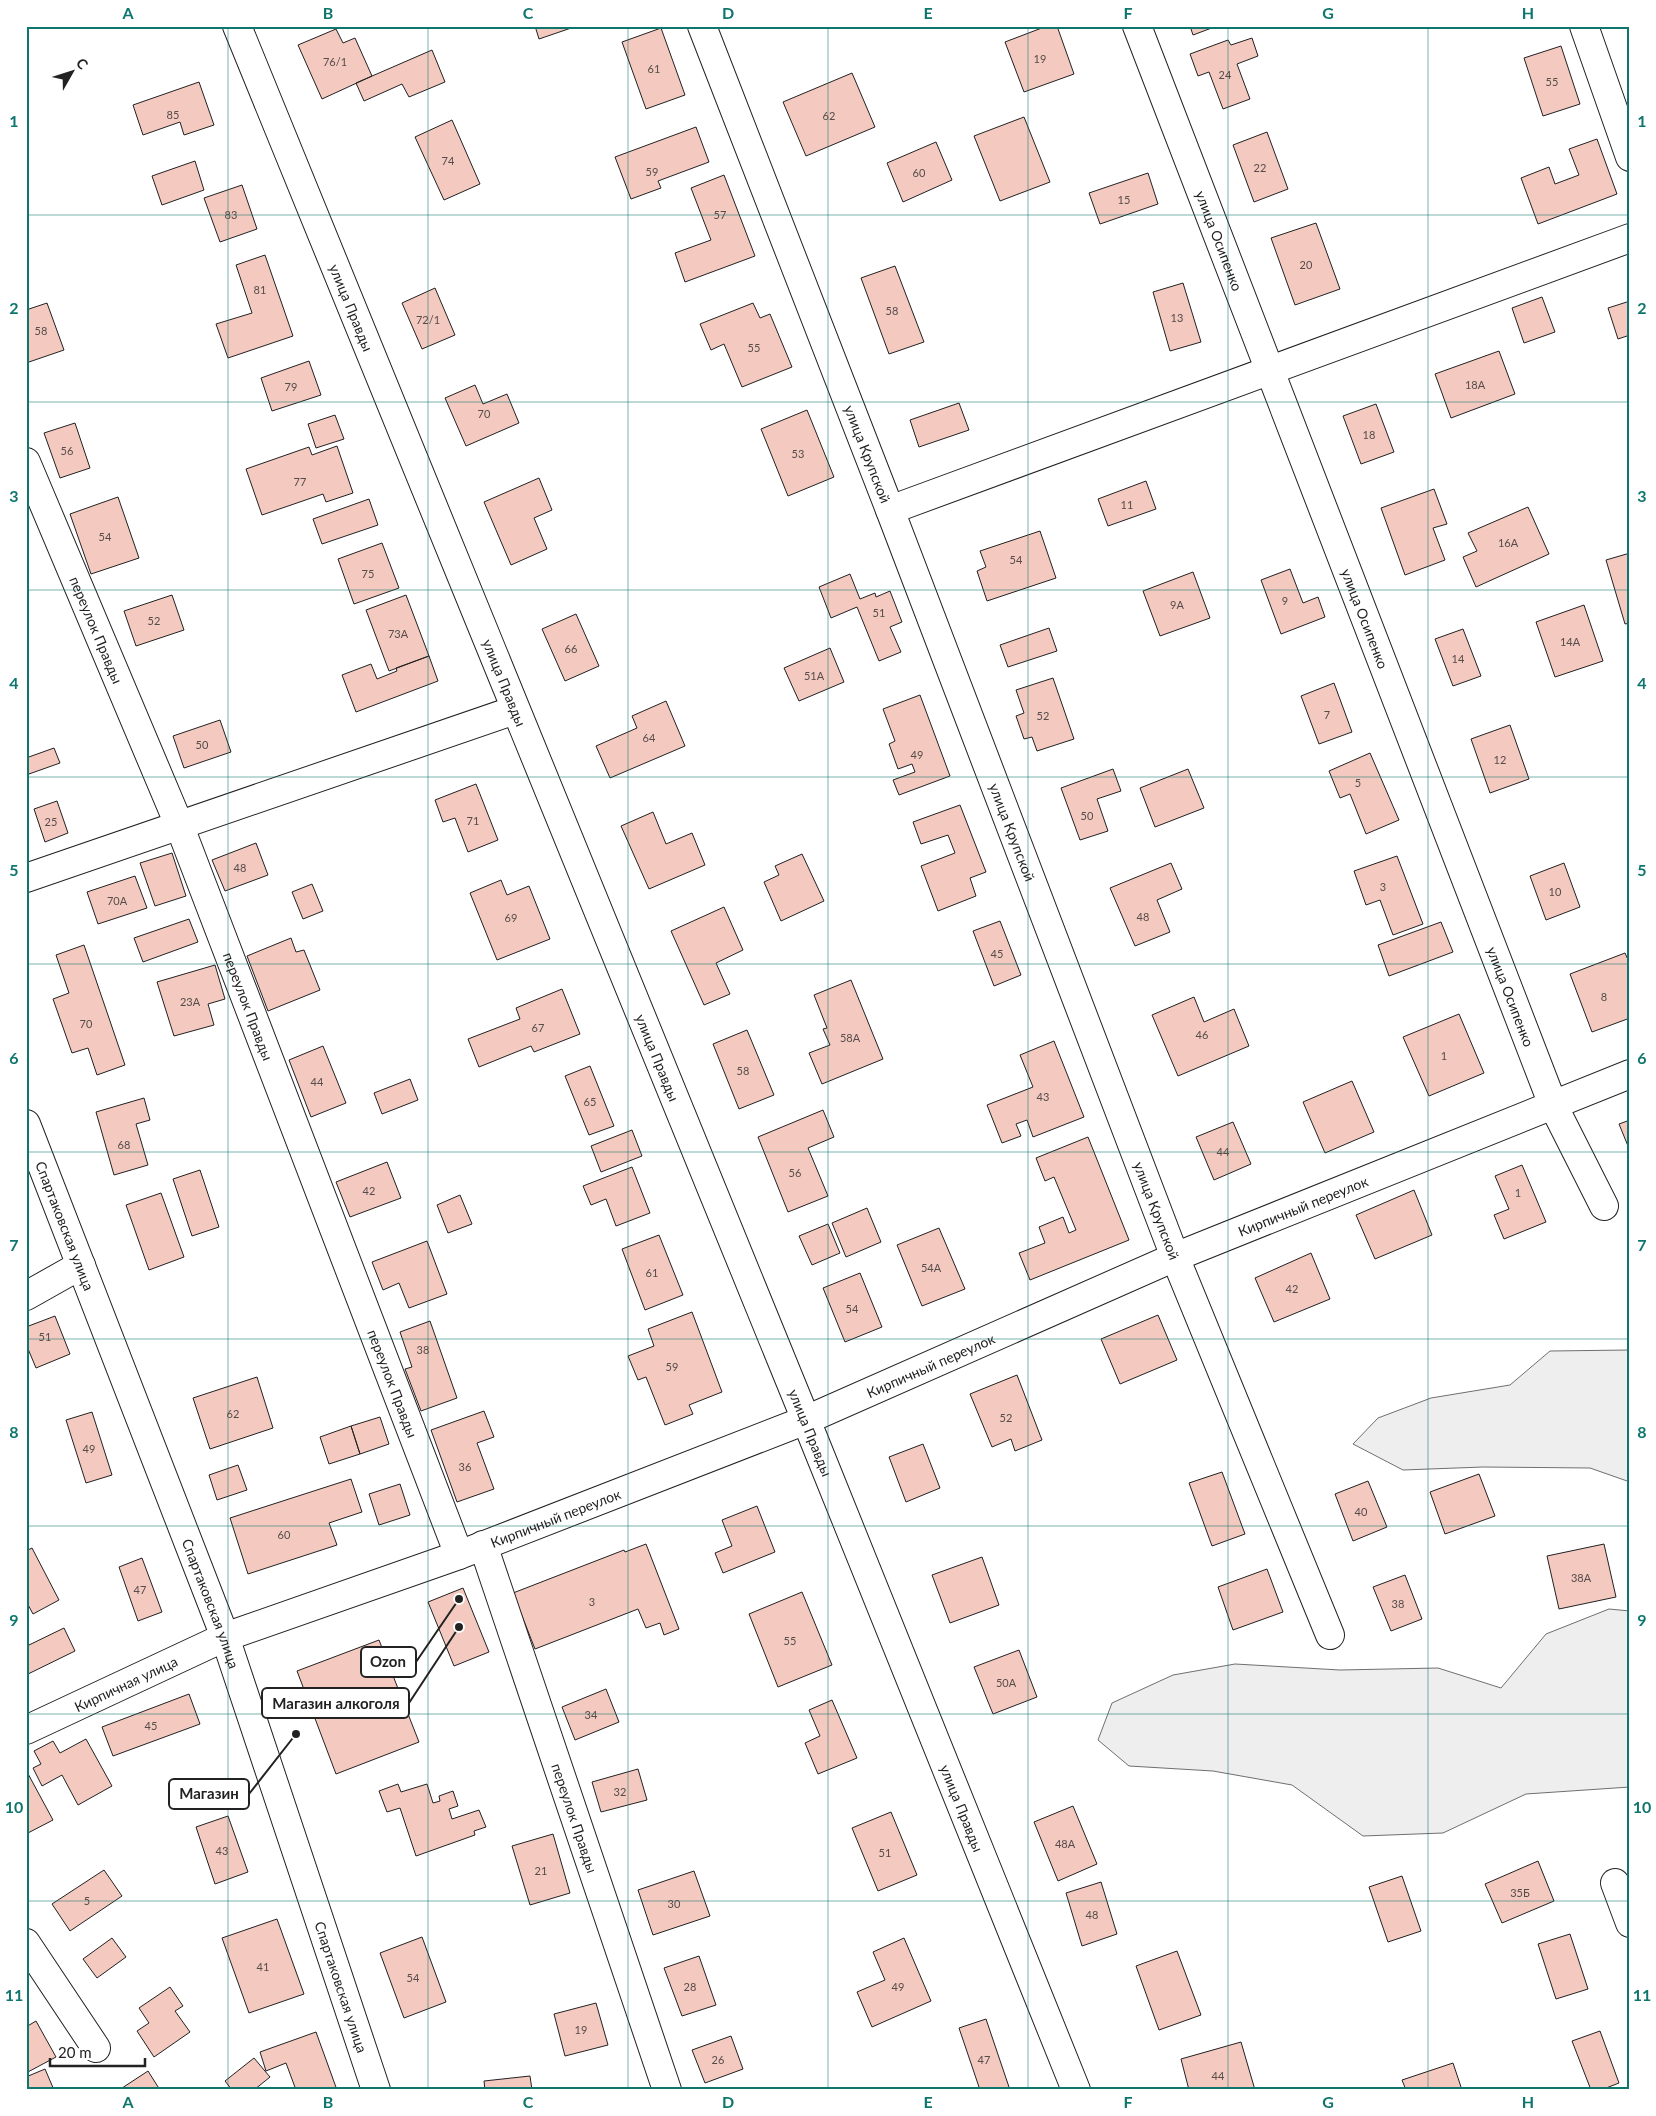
<svg xmlns="http://www.w3.org/2000/svg" width="1656" height="2116" font-family="Lato,sans-serif">
<rect width="100%" height="100%" fill="#fff"/>
<!-- green -->
<path fill="#eee" stroke="#6f6f6f" d="M1630,1350V1482L1590,1468L1483,1467L1403,1470L1353,1444L1378,1418L1431,1398L1510,1385L1550,1351Z
M1609,1609L1630,1611V1787L1526,1794L1443,1833L1363,1836L1292,1785L1213,1771L1129,1766L1098,1740L1112,1703L1173,1675L1235,1664L1340,1670L1438,1668L1501,1688L1546,1634Z"/>
<!-- building -->
<path fill="#f3c9c0" stroke="#222" d="M535,26H577L539,39Z
M1047,26H1057L1074,74L1024,92L1005,42Z
M1190,26H1217L1193,35Z
M661,28L685,95L646,109L622,42Z
M336,29L343,43L355,38L372,76L322,99L298,45Z
M1252,38L1258,56L1237,64L1250,99L1223,109L1209,72L1198,76L1190,54L1228,40L1231,45Z
M1561,46L1580,104L1543,116L1524,58Z
M432,50L445,82L409,97L402,84L364,101L356,83Z
M852,73L875,127L806,156L783,102Z
M199,82L214,125L184,135L180,122L143,135L133,105Z
M1024,117L1050,182L1000,201L974,136Z
M452,120L480,184L444,200L415,137Z
M696,127L709,162L658,181L661,188L631,199L615,157Z
M1267,132L1288,189L1254,202L1233,145Z
M1597,139L1617,194L1538,224L1521,178L1549,167L1555,184L1579,175L1569,149Z
M936,142L952,180L903,202L887,163Z
M195,161L204,190L162,205L152,176Z
M1148,173L1158,204L1100,224L1089,193Z
M724,175L755,256L685,282L675,253L711,240L691,188Z
M242,185L257,229L220,242L204,198Z
M1316,223L1340,289L1295,305L1271,238Z
M265,255L293,336L228,358L216,324L252,313L236,265Z
M895,266L924,342L889,354L861,278Z
M1183,283L1201,342L1170,351L1153,292Z
M435,288L455,335L422,349L402,303Z
M1542,297L1555,332L1524,343L1512,308Z
M1630,301V335L1618,339L1608,308Z
M47,303L64,350L26,363V310Z
M753,303L760,318L770,314L792,367L742,387L724,344L711,350L700,324Z
M1499,351L1515,394L1451,418L1435,374Z
M309,361L321,395L272,411L261,378Z
M475,385L483,404L507,394L519,423L466,446L445,398Z
M959,403L969,430L919,447L910,420Z
M1376,404L1394,452L1361,464L1343,416Z
M807,410L834,477L788,496L761,429Z
M335,415L344,439L316,448L308,424Z
M75,423L90,468L60,478L44,433Z
M337,446L353,493L326,502L323,494L262,515L246,469L309,447L312,455Z
M539,478L552,510L534,518L547,549L511,565L484,502Z
M1146,481L1156,509L1108,526L1098,499Z
M1434,489L1447,524L1433,528L1445,560L1405,575L1381,508Z
M118,497L139,558L91,574L70,514Z
M369,499L378,525L322,544L313,519Z
M1528,507L1549,554L1476,587L1463,557L1477,551L1468,533Z
M1040,531L1056,578L987,601L977,571L986,567L980,551Z
M382,543L399,588L354,604L338,559Z
M1630,553V623L1625,624L1606,560Z
M1290,569L1303,603L1318,597L1325,617L1281,634L1261,580Z
M1193,572L1210,618L1160,636L1143,591Z
M850,574L860,599L875,593L876,597L890,591L902,622L890,627L901,652L879,661L857,607L831,618L819,587Z
M172,595L184,630L136,646L124,611Z
M406,595L429,656L389,671L366,610Z
M1584,605L1603,661L1555,677L1536,622Z
M576,614L599,666L565,681L542,629Z
M1049,628L1057,651L1008,667L1000,645Z
M1463,629L1481,676L1453,686L1435,639Z
M830,648L844,682L799,701L784,668Z
M429,656L438,681L356,712L342,675L371,664L377,679L397,671L396,668Z
M1053,678L1074,739L1037,751L1032,737L1024,739L1016,716L1024,713L1016,690Z
M1334,683L1352,732L1319,744L1301,696Z
M920,695L950,776L899,795L893,780L915,772L912,764L898,769L889,744L895,741L883,709Z
M666,701L685,746L610,778L596,746L637,728L632,716Z
M220,720L231,752L184,768L173,736Z
M1510,725L1529,779L1490,793L1471,739Z
M54,748L60,763L29,774L26,768V758Z
M1370,753L1399,820L1366,834L1350,794L1340,798L1329,771Z
M1113,769L1121,791L1097,799L1108,831L1080,840L1061,788Z
M1188,769L1204,808L1155,827L1140,788Z
M476,784L498,840L468,852L455,818L443,822L435,800Z
M57,801L68,833L45,842L34,809Z
M960,805L986,872L970,878L976,896L938,911L921,866L955,853L948,835L921,844L913,822Z
M653,812L666,844L692,833L705,865L649,889L621,826Z
M256,843L268,875L225,891L212,860Z
M172,853L186,896L155,906L140,863Z
M802,854L824,901L781,921L764,882L779,875L775,866Z
M1397,856L1423,924L1393,935L1380,900L1366,905L1354,871Z
M1171,863L1182,889L1157,900L1170,932L1135,946L1110,888Z
M1564,863L1580,907L1546,920L1530,876Z
M135,876L147,908L98,924L87,892Z
M501,880L507,895L529,886L550,939L497,960L470,893Z
M312,884L323,911L303,919L292,892Z
M724,907L743,950L716,963L730,994L704,1005L671,931Z
M189,919L198,942L143,962L134,938Z
M1000,921L1021,975L994,986L973,931Z
M1441,922L1453,952L1389,976L1378,945Z
M291,938L296,952L304,950L320,990L268,1011L247,956Z
M84,945L125,1065L97,1075L88,1048L72,1053L53,999L69,993L56,955Z
M1625,953L1630,964V1018L1592,1032L1570,974Z
M215,965L225,999L208,1004L214,1025L174,1036L157,982Z
M851,980L883,1059L822,1084L809,1053L830,1045L823,1029L827,1028L814,995Z
M562,989L580,1034L534,1052L531,1046L479,1067L468,1039L520,1019L516,1008Z
M1194,997L1204,1022L1234,1009L1249,1046L1178,1076L1152,1015Z
M1459,1014L1484,1073L1429,1096L1403,1037Z
M747,1030L774,1095L739,1109L713,1044Z
M1054,1041L1084,1117L1033,1137L1027,1120L1016,1124L1021,1136L1002,1143L987,1105L1033,1087L1020,1055Z
M323,1046L346,1103L311,1117L289,1060Z
M590,1066L614,1126L589,1135L565,1076Z
M410,1079L418,1100L382,1114L374,1093Z
M1352,1081L1374,1132L1325,1153L1303,1102Z
M144,1098L150,1120L136,1124L148,1165L114,1175L96,1112Z
M823,1110L834,1137L808,1148L828,1196L788,1212L758,1137Z
M1630,1120V1151L1619,1124Z
M1233,1122L1251,1164L1214,1180L1196,1137Z
M632,1130L642,1156L601,1172L591,1146Z
M1088,1137L1129,1240L1030,1280L1019,1253L1045,1243L1039,1227L1063,1217L1069,1233L1076,1230L1054,1177L1045,1181L1036,1158Z
M387,1162L401,1198L350,1217L336,1182Z
M1522,1165L1546,1222L1504,1239L1494,1215L1509,1209L1495,1176Z
M632,1167L650,1213L616,1226L606,1199L591,1205L583,1186Z
M200,1170L219,1227L192,1236L173,1179Z
M1414,1190L1432,1235L1375,1259L1356,1215Z
M161,1193L184,1257L149,1270L126,1205Z
M460,1195L472,1224L448,1233L437,1205Z
M867,1208L881,1242L846,1257L832,1223Z
M828,1224L840,1253L812,1265L799,1236Z
M939,1228L965,1289L922,1306L897,1245Z
M659,1235L683,1295L645,1310L622,1249Z
M427,1241L447,1294L409,1308L399,1283L383,1290L372,1262Z
M1311,1253L1330,1299L1274,1322L1255,1278Z
M860,1273L882,1327L845,1342L823,1288Z
M692,1312L722,1392L689,1405L693,1414L665,1425L646,1377L638,1380L628,1356L654,1346L648,1329Z
M1158,1315L1177,1360L1120,1384L1101,1339Z
M55,1316L70,1354L36,1368L26,1344V1327Z
M430,1321L457,1398L421,1411L405,1369L412,1367L400,1332Z
M1017,1375L1042,1440L1015,1451L1011,1439L992,1447L970,1394Z
M257,1377L273,1428L210,1449L193,1398Z
M484,1411L494,1437L477,1443L494,1489L457,1502L431,1430Z
M92,1412L112,1475L86,1483L66,1420Z
M380,1417L389,1444L360,1454L351,1426Z
M351,1426L360,1454L329,1464L320,1437Z
M923,1444L940,1488L906,1502L889,1457Z
M238,1465L247,1490L217,1500L209,1475Z
M1222,1472L1245,1534L1212,1546L1189,1483Z
M1479,1474L1495,1516L1445,1534L1430,1492Z
M351,1479L362,1512L329,1523L337,1545L248,1574L230,1518Z
M1368,1481L1387,1527L1353,1541L1335,1494Z
M400,1484L410,1515L379,1525L369,1494Z
M757,1506L775,1552L723,1573L715,1553L732,1546L722,1520Z
M646,1544L679,1629L664,1635L660,1623L646,1628L638,1609L535,1649L513,1593L624,1550L625,1552Z
M1604,1544L1616,1597L1559,1609L1547,1556Z
M32,1548L59,1600L33,1614L26,1601V1551Z
M982,1557L999,1605L950,1623L932,1575Z
M142,1558L162,1612L138,1621L119,1567Z
M1267,1569L1283,1612L1233,1630L1218,1587Z
M1405,1575L1422,1619L1391,1631L1373,1587Z
M463,1588L489,1652L454,1666L428,1602Z
M802,1592L832,1665L778,1687L749,1614Z
M64,1628L75,1651L26,1675V1640L29,1645Z
M379,1640L419,1742L336,1774L297,1671Z
M1019,1650L1037,1697L993,1714L974,1667Z
M606,1689L619,1722L575,1740L562,1707Z
M189,1694L200,1724L113,1756L102,1727Z
M832,1700L857,1758L818,1774L805,1743L820,1736L809,1710Z
M86,1739L112,1786L78,1805L62,1775L42,1786L33,1768L41,1764L34,1751L53,1741L60,1753Z
M638,1769L647,1800L601,1812L592,1782Z
M26,1770L53,1820L26,1834Z
M398,1784L401,1792L427,1784L433,1803L440,1801L439,1796L453,1791L458,1806L449,1809L452,1819L479,1810L486,1827L474,1831L475,1835L416,1856L400,1808L387,1812L379,1791Z
M1073,1806L1097,1864L1058,1881L1034,1822Z
M891,1812L917,1875L878,1891L852,1828Z
M228,1816L248,1872L215,1884L196,1827Z
M553,1834L570,1893L530,1905L512,1846Z
M1538,1861L1554,1901L1502,1923L1485,1884Z
M104,1870L122,1896L70,1931L52,1904Z
M694,1871L710,1916L653,1935L638,1890Z
M1402,1876L1421,1931L1388,1942L1369,1887Z
M1101,1882L1117,1934L1082,1946L1066,1893Z
M277,1919L304,1994L249,2013L222,1938Z
M1570,1934L1588,1989L1556,1999L1538,1944Z
M422,1937L446,2002L404,2018L380,1953Z
M112,1938L126,1957L97,1978L83,1959Z
M904,1938L931,2001L872,2027L857,1992L885,1980L873,1952Z
M1177,1951L1201,2015L1159,2030L1136,1966Z
M699,1956L716,2005L682,2016L664,1968Z
M170,1987L183,2006L175,2011L190,2032L154,2057L137,2031L149,2023L139,2008Z
M596,2003L608,2045L565,2056L554,2014Z
M986,2019L1010,2090H980L959,2028Z
M36,2021L56,2057L26,2073V2027Z
M1600,2031L1619,2083L1601,2090H1591L1572,2041Z
M316,2032L337,2090H296L286,2063L266,2071L260,2052Z
M731,2036L743,2069L705,2083L692,2050Z
M1241,2042L1255,2090H1189L1181,2059Z
M254,2058L270,2077L254,2090H232L225,2081Z
M1453,2063L1462,2090H1406L1402,2080Z
M45,2069L54,2090H26V2077Z
M148,2071L160,2090H119Z
M530,2076L532,2090H485L484,2081Z"/>
<g fill="none" stroke-linecap="round" stroke-linejoin="round">
<defs>
<g id="minor">
<path id="s1" d="M237,26L806,1420L1076,2090"/>
<path id="s2" d="M702,26L890,510L1175,1257L1330,1635"/>
<path id="s3" d="M1137,26L1553,1105L1604,1206"/>
<path d="M1584,26L1630,157"/>
<path id="s4" d="M26,462L180,827L459,1555"/>
<path d="M890,510L1630,238"/>
<path d="M26,878L515,710"/>
<path d="M26,1296L81,1265"/>
<path id="s5" d="M483,1545L667,2090"/>
<path id="s6" d="M26,1730L225,1637L459,1555L806,1420L1175,1257L1630,1074"/>
<path d="M1615,1883L1630,1923"/>
<path d="M26,1943L96,2048"/>
</g>
<g id="tertiary">
<path id="s7" d="M26,1124L225,1637L376,2090"/>
</g>
</defs>
<!-- minor casing -->
<use href="#minor" stroke="#222" stroke-width="30"/>
<!-- tertiary casing -->
<use href="#tertiary" stroke="#222" stroke-width="30"/>
<!-- minor -->
<use href="#minor" stroke="#fff" stroke-width="28"/>
<!-- tertiary -->
<use href="#tertiary" stroke="#fff" stroke-width="28"/>
</g>
<!-- grid -->
<path fill="none" stroke="#0f766e" stroke-width="1" stroke-opacity="0.55" d="M228,26V2090M428,26V2090M628,26V2090M828,26V2090M1028,26V2090M1228,26V2090M1428,26V2090M26,215H1630M26,402H1630M26,590H1630M26,777H1630M26,964H1630M26,1152H1630M26,1339H1630M26,1526H1630M26,1714H1630M26,1901H1630"/>
<g text-anchor="middle" dominant-baseline="central" stroke-width="4" stroke-linejoin="round" paint-order="stroke">
<!-- number labels -->
<g font-size="11" fill="#564c4a">
<text x="1040" y="58">19</text>
<text x="335" y="61">76/1</text>
<text x="654" y="68">61</text>
<text x="1225" y="74">24</text>
<text x="1552" y="81">55</text>
<text x="173" y="114">85</text>
<text x="829" y="115">62</text>
<text x="448" y="160">74</text>
<text x="1260" y="167">22</text>
<text x="652" y="171">59</text>
<text x="919" y="172">60</text>
<text x="1124" y="199">15</text>
<text x="231" y="214">83</text>
<text x="720" y="214">57</text>
<text x="1306" y="264">20</text>
<text x="260" y="289">81</text>
<text x="892" y="310">58</text>
<text x="1177" y="317">13</text>
<text x="428" y="319">72/1</text>
<text x="41" y="330">58</text>
<text x="754" y="347">55</text>
<text x="1475" y="384">18А</text>
<text x="291" y="386">79</text>
<text x="484" y="413">70</text>
<text x="1369" y="434">18</text>
<text x="67" y="450">56</text>
<text x="798" y="453">53</text>
<text x="300" y="481">77</text>
<text x="1127" y="504">11</text>
<text x="105" y="536">54</text>
<text x="1508" y="542">16А</text>
<text x="1016" y="559">54</text>
<text x="368" y="573">75</text>
<text x="1285" y="600">9</text>
<text x="1177" y="604">9А</text>
<text x="879" y="612">51</text>
<text x="154" y="620">52</text>
<text x="398" y="633">73А</text>
<text x="1570" y="641">14А</text>
<text x="571" y="648">66</text>
<text x="1458" y="658">14</text>
<text x="814" y="675">51А</text>
<text x="1327" y="714">7</text>
<text x="1043" y="715">52</text>
<text x="649" y="737">64</text>
<text x="202" y="744">50</text>
<text x="917" y="754">49</text>
<text x="1500" y="759">12</text>
<text x="1358" y="782">5</text>
<text x="1087" y="815">50</text>
<text x="473" y="820">71</text>
<text x="51" y="821">25</text>
<text x="240" y="867">48</text>
<text x="1383" y="886">3</text>
<text x="1555" y="891">10</text>
<text x="117" y="900">70А</text>
<text x="1143" y="916">48</text>
<text x="511" y="917">69</text>
<text x="997" y="953">45</text>
<text x="1604" y="996">8</text>
<text x="190" y="1001">23А</text>
<text x="86" y="1023">70</text>
<text x="538" y="1027">67</text>
<text x="1202" y="1034">46</text>
<text x="850" y="1037">58А</text>
<text x="1444" y="1055">1</text>
<text x="743" y="1070">58</text>
<text x="317" y="1081">44</text>
<text x="1043" y="1096">43</text>
<text x="590" y="1101">65</text>
<text x="124" y="1144">68</text>
<text x="1223" y="1151">44</text>
<text x="795" y="1172">56</text>
<text x="369" y="1190">42</text>
<text x="1518" y="1192">1</text>
<text x="931" y="1267">54А</text>
<text x="652" y="1272">61</text>
<text x="1292" y="1288">42</text>
<text x="852" y="1308">54</text>
<text x="45" y="1336">51</text>
<text x="423" y="1349">38</text>
<text x="672" y="1366">59</text>
<text x="233" y="1413">62</text>
<text x="1006" y="1417">52</text>
<text x="89" y="1448">49</text>
<text x="465" y="1466">36</text>
<text x="1361" y="1511">40</text>
<text x="284" y="1534">60</text>
<text x="1581" y="1577">38А</text>
<text x="140" y="1589">47</text>
<text x="592" y="1601">3</text>
<text x="1398" y="1603">38</text>
<text x="790" y="1640">55</text>
<text x="1006" y="1682">50А</text>
<text x="591" y="1714">34</text>
<text x="151" y="1725">45</text>
<text x="620" y="1791">32</text>
<text x="1065" y="1843">48А</text>
<text x="222" y="1850">43</text>
<text x="885" y="1852">51</text>
<text x="541" y="1870">21</text>
<text x="1520" y="1892">35Б</text>
<text x="87" y="1900">5</text>
<text x="674" y="1903">30</text>
<text x="1092" y="1914">48</text>
<text x="263" y="1966">41</text>
<text x="413" y="1977">54</text>
<text x="690" y="1986">28</text>
<text x="898" y="1986">49</text>
<text x="581" y="2029">19</text>
<text x="718" y="2059">26</text>
<text x="984" y="2059">47</text>
<text x="1218" y="2075">44</text>
</g>
<!-- street labels -->
<g font-size="14" fill="#222" stroke="#fff">
<text stroke="none"><textPath href="#s3" startOffset="230">улица Осипенко</textPath></text>
<text stroke="none"><textPath href="#s1" startOffset="304">улица Правды</textPath></text>
<text stroke="none"><textPath href="#s2" startOffset="459">улица Крупской</textPath></text>
<text stroke="none"><textPath href="#s3" startOffset="635">улица Осипенко</textPath></text>
<text stroke="none"><textPath href="#s4" startOffset="182">переулок Правды</textPath></text>
<text stroke="none"><textPath href="#s1" startOffset="709">улица Правды</textPath></text>
<text stroke="none"><textPath href="#s2" startOffset="864">улица Крупской</textPath></text>
<text stroke="none"><textPath href="#s3" startOffset="1040">улица Осипенко</textPath></text>
<text stroke="none"><textPath href="#s4" startOffset="588">переулок Правды</textPath></text>
<text stroke="none"><textPath href="#s1" startOffset="1114">улица Правды</textPath></text>
<text stroke="none"><textPath href="#s6" startOffset="1381">Кирпичный переулок</textPath></text>
<text stroke="none"><textPath href="#s2" startOffset="1269">улица Крупской</textPath></text>
<text stroke="none"><textPath href="#s7" startOffset="109">Спартаковская улица</textPath></text>
<text stroke="none"><textPath href="#s6" startOffset="976">Кирпичный переулок</textPath></text>
<text stroke="none"><textPath href="#s4" startOffset="992">переулок Правды</textPath></text>
<text stroke="none"><textPath href="#s1" startOffset="1519">улица Правды</textPath></text>
<text stroke="none"><textPath href="#s6" startOffset="571">Кирпичный переулок</textPath></text>
<text stroke="none"><textPath href="#s7" startOffset="514">Спартаковская улица</textPath></text>
<text stroke="none"><textPath href="#s6" startOffset="110">Кирпичная улица</textPath></text>
<text stroke="none"><textPath href="#s1" startOffset="1924">улица Правды</textPath></text>
<text stroke="none"><textPath href="#s5" startOffset="288">переулок Правды</textPath></text>
<text stroke="none"><textPath href="#s7" startOffset="919">Спартаковская улица</textPath></text>
</g>
</g>
<!-- callouts -->
<path fill="none" stroke="#222" stroke-width="2" d="M459 1599L416 1662M459 1627L409 1703M296 1734L249 1794"/>
<g fill="#222" stroke="#fff" stroke-width="2">
<circle cx="459" cy="1599" r="5"/>
<circle cx="459" cy="1627" r="5"/>
<circle cx="296" cy="1734" r="5"/>
</g>
<g fill="#fff" stroke="#222" stroke-width="2">
<rect x="361" y="1647" width="55" height="30" rx="5"/>
<rect x="262" y="1688" width="147" height="30" rx="5"/>
<rect x="169" y="1779" width="80" height="30" rx="5"/>
</g>
<g font-size="15" text-anchor="middle" font-weight="bold" fill="#222">
<text x="388" y="1667">Ozon</text>
<text x="336" y="1709">Магазин алкоголя</text>
<text x="209" y="1799">Магазин</text>
</g>
<!-- border -->
<rect width="1656" height="2116" fill="none" stroke="#ffffff" stroke-width="55"/>
<!-- north arrow -->
<g transform="translate(72 72) rotate(51)" stroke="#ffffff" stroke-width="4" paint-order="stroke">
<path d="M0-4L9 19L0 12L-9 19Z" fill="#222222"/>
<text y="-8" font-size="14" font-weight="bold" text-anchor="middle" fill="#222222">С</text>
</g>
<!-- scale -->
<path d="M50 2058v8h95v-8" fill="none" stroke="#222222" stroke-width="2.5"/>
<text x="58" y="2058" font-size="15" fill="#222222" stroke="#ffffff" stroke-width="4" paint-order="stroke">20 m</text>
<rect x="28" y="28" width="1600" height="2060" fill="none" stroke="#0f766e" stroke-width="2"/>
<g font-size="16" text-anchor="middle" font-weight="bold" fill="#0f766e">
<text x="128" y="19">A</text>
<text x="328" y="19">B</text>
<text x="528" y="19">C</text>
<text x="728" y="19">D</text>
<text x="928" y="19">E</text>
<text x="1128" y="19">F</text>
<text x="1328" y="19">G</text>
<text x="1528" y="19">H</text>
<text x="14" y="127">1</text>
<text x="1642" y="127">1</text>
<text x="14" y="314">2</text>
<text x="1642" y="314">2</text>
<text x="14" y="502">3</text>
<text x="1642" y="502">3</text>
<text x="14" y="689">4</text>
<text x="1642" y="689">4</text>
<text x="14" y="876">5</text>
<text x="1642" y="876">5</text>
<text x="14" y="1064">6</text>
<text x="1642" y="1064">6</text>
<text x="14" y="1251">7</text>
<text x="1642" y="1251">7</text>
<text x="14" y="1438">8</text>
<text x="1642" y="1438">8</text>
<text x="14" y="1626">9</text>
<text x="1642" y="1626">9</text>
<text x="14" y="1813">10</text>
<text x="1642" y="1813">10</text>
<text x="14" y="2001">11</text>
<text x="1642" y="2001">11</text>
<text x="128" y="2108">A</text>
<text x="328" y="2108">B</text>
<text x="528" y="2108">C</text>
<text x="728" y="2108">D</text>
<text x="928" y="2108">E</text>
<text x="1128" y="2108">F</text>
<text x="1328" y="2108">G</text>
<text x="1528" y="2108">H</text>
</g>
</svg>
